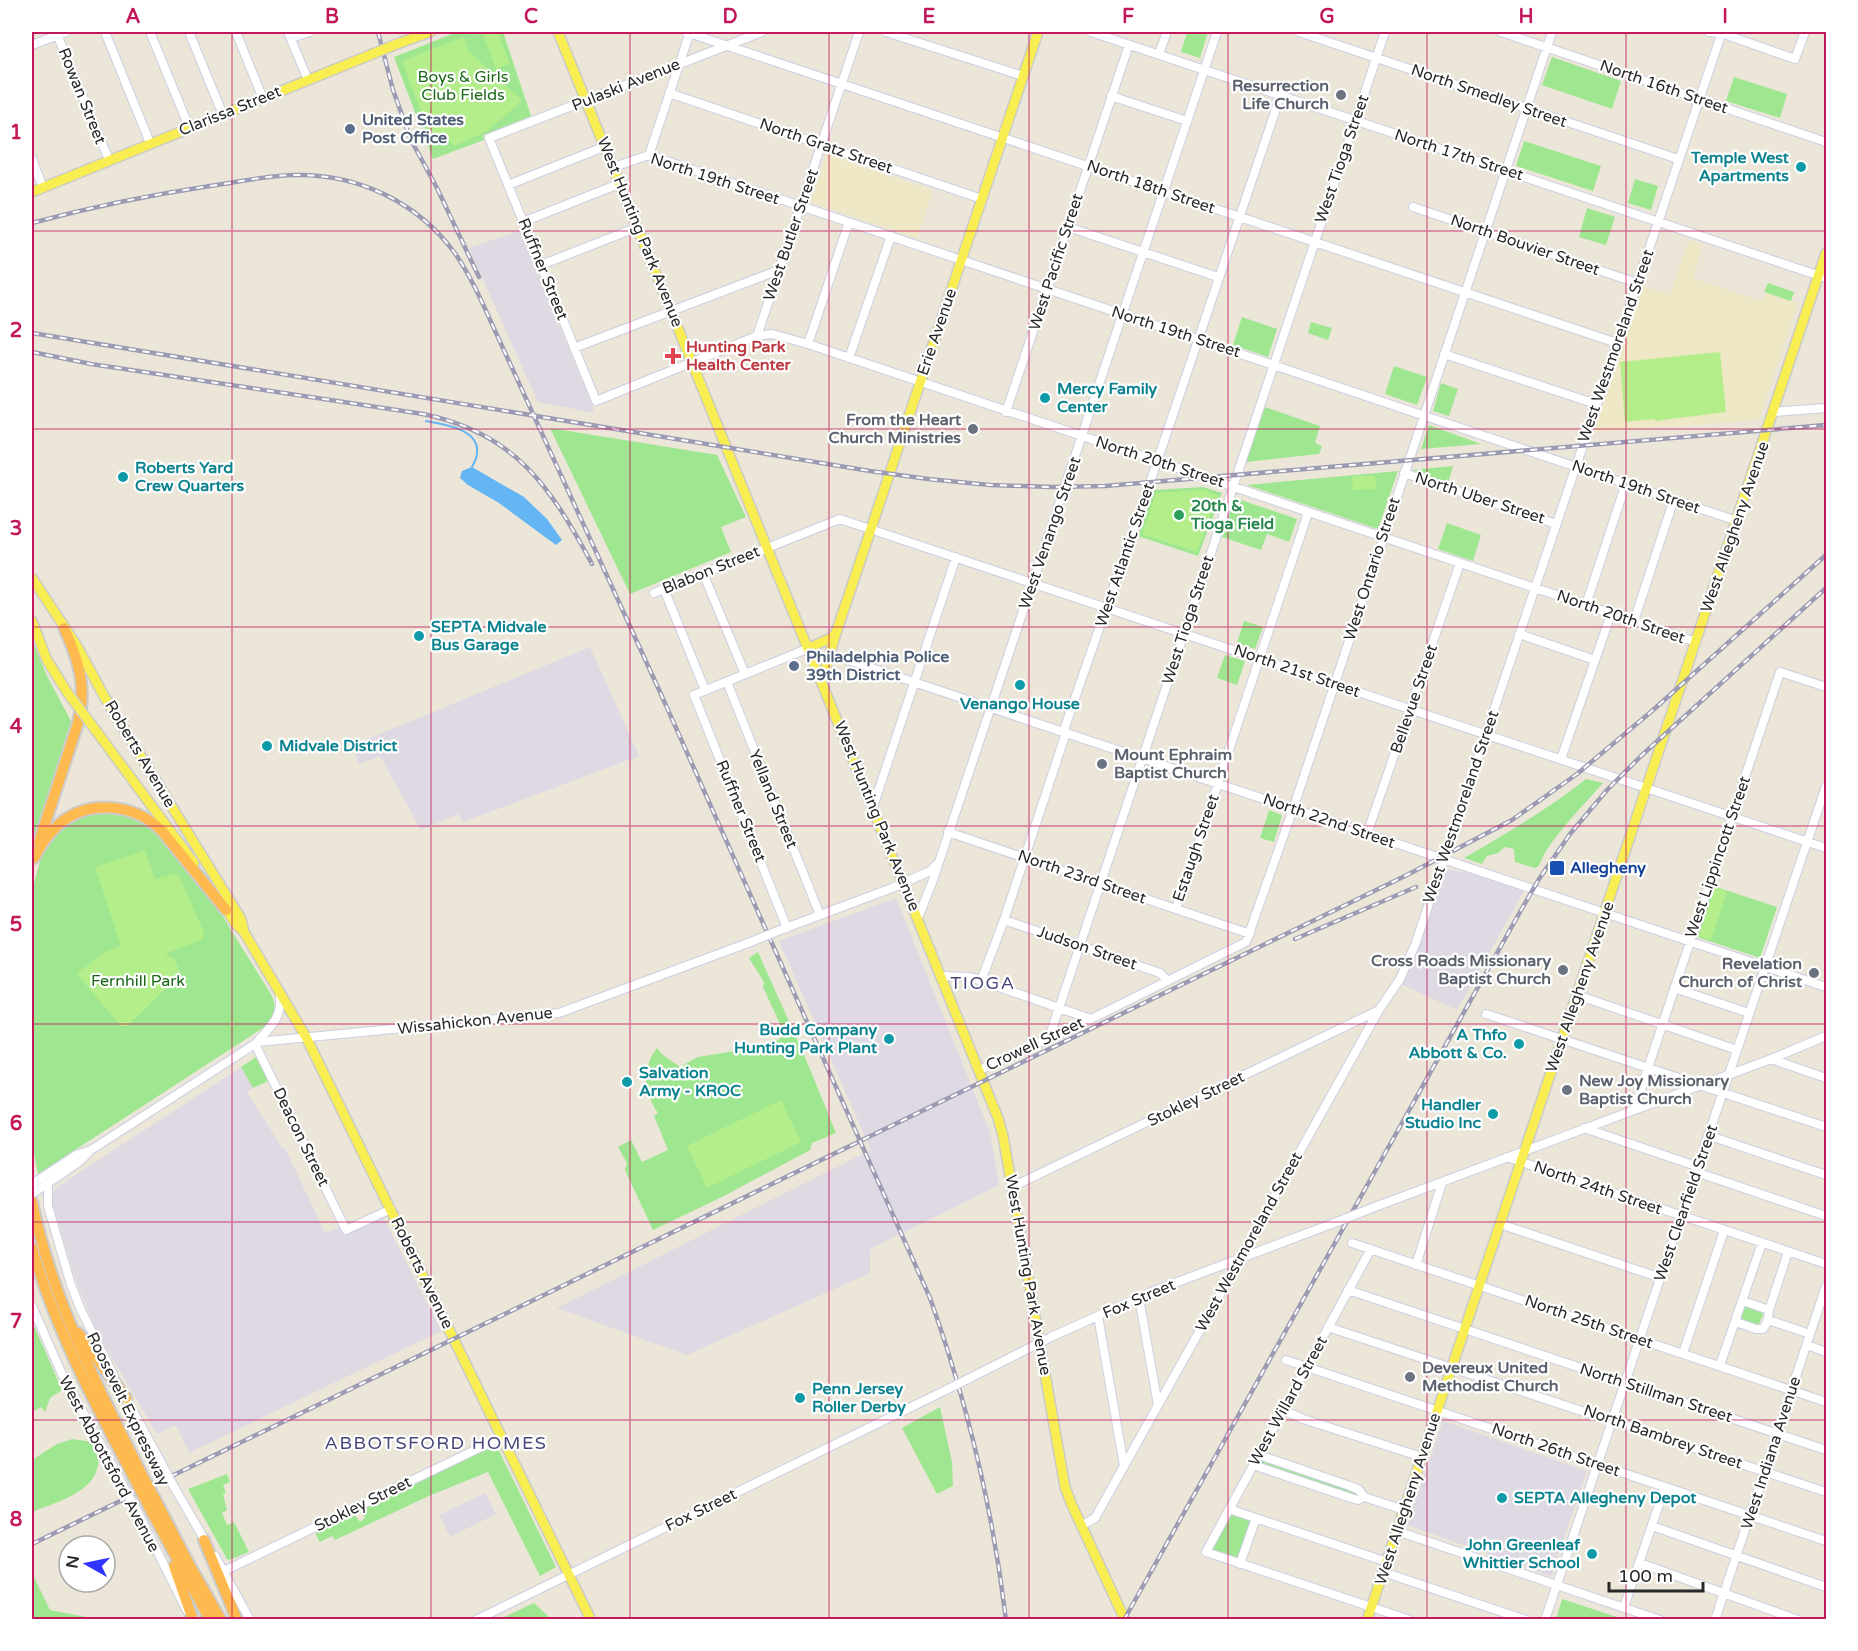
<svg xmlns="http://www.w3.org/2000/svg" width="1858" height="1651" font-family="'Varela Round',sans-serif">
<rect width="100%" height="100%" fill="#ebe6d8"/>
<!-- industrial -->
<path fill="#ded9e3" d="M520,231L595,413L538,402L469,248Z
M590,647L639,756L463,822L458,814L421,830L380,756L359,764L351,746Z
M1447,869L1488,877L1524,891L1457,1010L1401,984Z
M896,898L990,1132L999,1185L870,1249V1273L687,1355L557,1308L871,1150L779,941Z
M241,1067L253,1088L247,1092L282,1148H285L325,1233L341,1227L344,1234L383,1217L441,1331L189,1453L176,1425L157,1434L97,1332L76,1281L52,1200L54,1190L59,1186Z
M1443,1421L1587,1471L1551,1576L1407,1525Z
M485,1493L496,1514L450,1537L439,1515Z"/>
<!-- education -->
<path fill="#eee8c6" d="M827,154L933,191L917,238L811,202Z
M1689,240L1703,245L1693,278L1761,301L1765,292L1798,303L1759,420L1594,432L1643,286L1670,295Z"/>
<!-- green -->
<path fill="#9fe691" d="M457,32H503L531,116L483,135L484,140L433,159L394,57Z
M1187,32H1208L1200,58L1181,52Z
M1552,57L1621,81L1612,109L1542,85Z
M1734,77L1787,94L1780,118L1726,101Z
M1524,141L1601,166L1593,191L1516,166Z
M1635,179L1658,186L1651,210L1628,203Z
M1587,208L1615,217L1606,245L1579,237Z
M1768,283L1794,292L1791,301L1764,292Z
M1242,317L1277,329L1268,357L1233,345Z
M1311,322L1332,328L1328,340L1308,333Z
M1394,366L1427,377L1417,405L1385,394Z
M1441,383L1458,389L1449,416L1433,411Z
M1265,407L1320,426L1315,443L1322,446L1319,454L1246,462Z
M1429,425L1481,444L1421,449Z
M550,428L717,455L746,517L721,527L731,552L630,594Z
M1453,466L1448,484L1412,470Z
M1398,471L1378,529L1247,485Z
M1203,487L1222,493L1198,556L1138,536L1154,490Z
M1235,498L1297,519L1289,542L1267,534L1261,550L1222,537Z
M1447,523L1481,535L1473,561L1438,549Z
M1244,621L1263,627L1255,649L1237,643Z
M32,639L46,674L71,721L32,847V713L33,711L32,709Z
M1225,655L1245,661L1237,685L1217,678Z
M1586,779L1603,783C1585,804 1547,841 1539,866L1535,868L1515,862L1514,849L1505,847L1498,853L1487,856L1482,864L1464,858C1506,834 1548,809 1586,779Z
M1269,810L1282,815L1274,842L1260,838Z
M123,811L159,831L215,904L272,996C277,1008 274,1017 266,1026L38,1174L32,1143V891L42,854L64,825L85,813Z
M1713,886L1777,907L1760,958L1697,937Z
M758,952L805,1057L836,1133L812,1143L810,1150L722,1197L653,1230L625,1170L627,1163L618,1147L631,1140L642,1162L668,1150L654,1116L658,1113C643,1091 641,1069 657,1048L663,1055L680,1067L698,1057L771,1045L785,1035L763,987L764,982L749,958Z
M256,1057L268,1081L253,1088L241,1067Z
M1745,1305L1764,1312L1758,1326L1739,1321Z
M32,1321L62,1390L50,1398L45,1412L41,1407L32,1412Z
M940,1407L952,1462L953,1486L937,1494L902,1428Z
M72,1439L93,1442C95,1449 100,1459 98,1465C94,1493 54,1503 32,1512V1460L57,1444Z
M492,1446L498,1449L556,1567L540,1576L488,1472L431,1495L335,1540L332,1536L320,1542L316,1535V1531L354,1514L360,1522L365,1518L361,1510Z
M1262,1461L1355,1491L1358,1495L1353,1497L1259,1463Z
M227,1474L230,1482L223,1485L226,1493L223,1494L227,1510L222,1513L227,1525L234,1522L249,1552L229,1560L227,1559L188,1489Z
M1230,1513L1251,1520L1237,1559L1210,1550Z
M32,1573L50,1610L96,1619H32Z
M1562,1599L1623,1619L1556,1620Z
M534,1603L551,1619H500Z"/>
<!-- pitch -->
<path fill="#b3ee8b" d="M491,32H498L510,64L496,69L483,35Z
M464,37L468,50L522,101L487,131L454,146L447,138L433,143L402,61Z
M1720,352L1726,412L1655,421V419L1625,422L1620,362Z
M1352,476H1375L1376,489L1353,490Z
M1203,490L1218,495L1197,552L1142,534L1156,493Z
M145,850L155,879L178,873L204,932L203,939L165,954L174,958L181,974L127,1026H121L77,974C91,962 104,950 121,946L95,867Z
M1715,888L1727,892L1711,940L1699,936Z
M781,1100L801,1142L707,1188L687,1146Z"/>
<!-- water -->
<path fill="#64b5f4" d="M472,467L524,497L547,519L562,540L556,545L499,503L468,485L460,478L462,471Z"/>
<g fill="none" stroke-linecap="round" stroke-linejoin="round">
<!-- stream -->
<path stroke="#64b5f4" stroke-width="2" d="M426,421C443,424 480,429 477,453C477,458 474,463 472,467"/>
<defs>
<path id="minor" d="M56,32L109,160
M105,32L150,143
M150,32L189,127
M189,32L223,115
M236,32L263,99
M288,32L308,80
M686,32L1617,343
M762,32L489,138L596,401L757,336L772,334L808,344L1696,642
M886,32L1023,76
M1091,32L1826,278
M1299,32L1678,159
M1501,32L1826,142
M1709,32L1721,33L1795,59L1805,32
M291,38L310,32
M32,45L66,32
M1159,54L1167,32
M669,93L982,199
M1111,96L1187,121
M649,155L690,32
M32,159L43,188
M614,167L649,155L1737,521
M508,185L606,146
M1413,207L1637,283
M523,222L621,183
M1068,227L1218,277
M541,265L638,227
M757,336L859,32
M808,344L849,222
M574,348L779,270
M1444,354L1596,404
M849,358L891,236
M1006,412L1129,45
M1773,412L1826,408
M1404,473L1556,524
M703,573L745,674
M664,589L705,690
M654,593L840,519L1826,848
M1586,605L1626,483
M1634,621L1674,499
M1519,634L1595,660
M830,654L1826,987
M727,682L820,915
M1561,759L1611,614
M873,807L956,557
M948,832L1250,934
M1367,834L1460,563
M1176,909L1308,513
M918,918L933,880L1217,32
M1004,920L1160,973L1167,980
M787,928L694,695L809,648
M783,929L892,888L930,871L937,864
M942,976L970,977L1091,1019
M981,981L1004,920L1064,739L1065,727L1157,462L1281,94
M1674,988L1749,1013
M1577,995L1737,1050
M1486,1014L1826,1127
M1049,1038L1385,32
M257,1042C272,1025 282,1018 280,994
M255,1044L346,1230L391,1209
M1771,1059L1826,1078
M980,1070L1091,1019L1246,942L1293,809L1552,32
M1634,1110L1780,672L1826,687
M1584,1128L1693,1165L1702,1174L1826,1216
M1710,1136L1826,1175
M1507,1157L1826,1264
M32,1184L76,1155L91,1150L258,1042L559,1013L748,943
M48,1184V1206L71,1285L81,1310L114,1376
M1012,1187L1377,1011
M32,1194L79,1162L88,1153
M1372,1208L1771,1059L1826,1036
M1500,1224L1661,1278
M1352,1243L1826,1402
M1371,1249L1206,1552L1410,1620
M1416,1265L1442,1183
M1348,1290L1826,1450
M1139,1298L1158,1405
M1743,1301L1769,1310
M32,1306L61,1372L119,1478
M1098,1316L1124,1466
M1768,1320L1810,1334
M1736,1322L1756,1329H1763L1768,1320L1769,1310L1788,1252
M1328,1327L1826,1492
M1807,1345L1826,1352
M1683,1353L1724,1231
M1286,1360L1826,1541
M1720,1365L1762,1243
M966,1380L1051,1337L1151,1292L1342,1220
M124,1395L163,1466
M1283,1410L1303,1419L1422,1457
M1259,1455L1350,1486L1359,1490L1364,1497
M1253,1465L1351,1498L1358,1500L1364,1497L1404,1510
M173,1485L207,1544
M1229,1509L1387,1562
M138,1513L187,1611
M1081,1526L1095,1518L1379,1010L1400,979L1415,945L1722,32
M1652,1526L1826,1587
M1397,1531L1660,1620
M215,1556L250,1620
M1640,1563L1798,1620
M1240,1564L1256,1518
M224,1571L502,1437
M1383,1572L1526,1620
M1624,1607L1665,1487
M476,1620L946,1390
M1545,1620L1826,786
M1715,1620L1826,1286"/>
<path id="major" d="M558,32L998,1118L1003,1136L1065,1487L1071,1503L1125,1620
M397,44L430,32
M32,192L370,55
M32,578L77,646L105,698L241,919L244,932
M32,621L47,660L67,692
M809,648L831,638L836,633
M822,680L836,633L1038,32
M94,728L194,863
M223,904L235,923L244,932L306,1037L591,1620
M1367,1620L1826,253"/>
<path id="highway" d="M39,842L78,723C87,688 79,660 64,628
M34,858C40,847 46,836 56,827C86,798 134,803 162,831L226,910
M32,1202C52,1298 96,1384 140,1471
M32,1248C55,1327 93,1401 132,1474
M78,1333L126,1398
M155,1499L190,1566L221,1620
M148,1505L210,1620
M204,1540L237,1620
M174,1566L193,1620"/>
</defs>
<!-- minor casing -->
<use href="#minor" stroke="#cdcee2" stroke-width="10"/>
<!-- major casing -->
<use href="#major" stroke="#cbcbcb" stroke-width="12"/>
<!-- highway casing -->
<use href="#highway" stroke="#cbcbcb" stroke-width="14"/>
<!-- minor -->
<use href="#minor" stroke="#fff" stroke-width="8"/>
<!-- major -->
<use href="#major" stroke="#f8ee51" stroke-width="9"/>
<!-- highway -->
<use href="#highway" stroke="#ffba4f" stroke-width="10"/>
<defs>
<path id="rail" d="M378,32L393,90L411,140L437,188L479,277
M32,223C91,207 150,195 210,186C239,182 268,175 296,175C358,174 417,202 454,252C465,267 473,283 481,300L660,692L930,1298C967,1402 993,1510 1006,1620
M32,333L870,471L928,479L990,485L1052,487L1105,486L1826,425
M32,352L91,364L423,414C515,433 550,486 592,564
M1295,939L1416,887
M32,1544L1407,875L1512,820L1577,774L1652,711L1826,555
M1124,1620L1520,912L1539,879L1570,834L1607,790L1641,756L1826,588"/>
</defs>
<!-- rail casing -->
<use href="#rail" stroke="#9c9bb3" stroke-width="4.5"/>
<!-- rail -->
<use href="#rail" stroke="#fff" stroke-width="2" stroke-dasharray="7" stroke-linecap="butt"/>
<defs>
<path id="minor-bridge" d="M748,943L783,929
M1342,1220L1372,1208
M946,1390L966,1380
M163,1466L173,1485
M119,1478L138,1513"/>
<path id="major-bridge" d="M370,55L397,44
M67,692L94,728"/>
<path id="highway-bridge" d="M140,1471L155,1499
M132,1474L148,1505"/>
</defs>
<!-- minor-bridge casing -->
<use href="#minor-bridge" stroke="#cdcee2" stroke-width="10" stroke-linecap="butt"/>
<!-- major-bridge casing -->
<use href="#major-bridge" stroke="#cbcbcb" stroke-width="12" stroke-linecap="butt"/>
<!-- highway-bridge casing -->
<use href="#highway-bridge" stroke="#cbcbcb" stroke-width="14" stroke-linecap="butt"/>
<!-- minor-bridge -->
<use href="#minor-bridge" stroke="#fff" stroke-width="8"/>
<!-- major-bridge -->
<use href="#major-bridge" stroke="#f8ee51" stroke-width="9"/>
<!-- highway-bridge -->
<use href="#highway-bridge" stroke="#ffba4f" stroke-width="10"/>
</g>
<!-- grid -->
<path fill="none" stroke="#c2185b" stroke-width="1.5" stroke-opacity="0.55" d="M232,32V1620M431,32V1620M630,32V1620M829,32V1620M1029,32V1620M1228,32V1620M1427,32V1620M1626,32V1620M32,231H1826M32,429H1826M32,627H1826M32,826H1826M32,1024H1826M32,1222H1826M32,1420H1826"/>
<!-- markers -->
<g fill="#6b7280" stroke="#fff" stroke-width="2">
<circle cx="1341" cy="95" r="6"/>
<circle cx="973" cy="429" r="6"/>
<circle cx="1102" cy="764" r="6"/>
<circle cx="1563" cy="970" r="6"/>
<circle cx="1814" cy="973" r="6"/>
<circle cx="1567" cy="1090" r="6"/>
<circle cx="1410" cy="1377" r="6"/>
</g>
<g fill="#5c6f8a" stroke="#fff" stroke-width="2">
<circle cx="350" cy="129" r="6"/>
<circle cx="794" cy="666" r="6"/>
</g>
<g fill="#0f9aa8" stroke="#fff" stroke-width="2">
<circle cx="1801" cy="167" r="6"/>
<circle cx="1045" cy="398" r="6"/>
<circle cx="123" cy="477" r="6"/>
<circle cx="419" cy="636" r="6"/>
<circle cx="1020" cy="685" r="6"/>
<circle cx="267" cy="746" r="6"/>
<circle cx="889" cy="1039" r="6"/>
<circle cx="1519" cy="1044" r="6"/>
<circle cx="627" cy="1082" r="6"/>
<circle cx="1493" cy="1114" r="6"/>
<circle cx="800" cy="1398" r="6"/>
<circle cx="1502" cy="1498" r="6"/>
<circle cx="1592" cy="1554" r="6"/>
</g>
<path fill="#e0444e" stroke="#fff" stroke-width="2" d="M670 347h6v6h6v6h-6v6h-6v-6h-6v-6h6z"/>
<circle fill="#2e9e5b" stroke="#fff" stroke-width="2" cx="1179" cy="515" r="6"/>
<rect fill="#1a4fb4" stroke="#fff" stroke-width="2" x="1549" y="860" width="16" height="16" rx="3"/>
<g text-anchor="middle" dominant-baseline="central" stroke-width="4.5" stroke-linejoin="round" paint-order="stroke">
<!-- park labels -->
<g font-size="16" fill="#186715" stroke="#fff">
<text x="463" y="77">Boys &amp; Girls<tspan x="463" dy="18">Club Fields</tspan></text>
<text x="138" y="981">Fernhill Park</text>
</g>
<!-- street labels -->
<g font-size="16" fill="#282828" stroke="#fff">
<text transform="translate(626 85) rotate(-22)">Pulaski Avenue</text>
<text transform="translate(1664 87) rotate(19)">North 16th Street</text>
<text transform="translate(82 96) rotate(68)">Rowan Street</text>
<text transform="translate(1489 96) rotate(19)">North Smedley Street</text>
<text transform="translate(230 111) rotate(-22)">Clarissa Street</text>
<text transform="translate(826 146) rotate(19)">North Gratz Street</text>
<text transform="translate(1459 155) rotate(18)">North 17th Street</text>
<text transform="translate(1342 159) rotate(-71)">West Tioga Street</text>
<text transform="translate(715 179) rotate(18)">North 19th Street</text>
<text transform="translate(1151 187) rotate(19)">North 18th Street</text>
<text transform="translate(640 232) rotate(68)">West Hunting Park Avenue</text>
<text transform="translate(791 235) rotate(-71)">West Butler Street</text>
<text transform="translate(1525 245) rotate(19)">North Bouvier Street</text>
<text transform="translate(1056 262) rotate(-72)">West Pacific Street</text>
<text transform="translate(543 269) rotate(68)">Ruffner Street</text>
<text transform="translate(937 332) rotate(-71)">Erie Avenue</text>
<text transform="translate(1176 332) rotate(18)">North 19th Street</text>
<text transform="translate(1616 346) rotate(-71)">West Westmoreland Street</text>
<text transform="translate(1160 462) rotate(18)">North 20th Street</text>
<text transform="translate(1636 487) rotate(19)">North 19th Street</text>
<text transform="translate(1480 498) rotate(18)">North Uber Street</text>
<text transform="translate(1735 527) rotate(-71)">West Allegheny Avenue</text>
<text transform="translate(1050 533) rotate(-71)">West Venango Street</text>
<text transform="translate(1125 555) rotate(-71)">West Atlantic Street</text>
<text transform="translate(1372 569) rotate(-72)">West Ontario Street</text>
<text transform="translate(711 570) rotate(-22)">Blabon Street</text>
<text transform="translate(1621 617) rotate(19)">North 20th Street</text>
<text transform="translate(1188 620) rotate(-72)">West Tioga Street</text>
<text transform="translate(1297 671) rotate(19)">North 21st Street</text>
<text transform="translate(1414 699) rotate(-71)">Bellevue Street</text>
<text transform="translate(140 754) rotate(59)">Roberts Avenue</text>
<text transform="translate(773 799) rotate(68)">Yelland Street</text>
<text transform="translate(1461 807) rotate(-71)">West Westmoreland Street</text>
<text transform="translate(741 811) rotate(68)">Ruffner Street</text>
<text transform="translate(877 816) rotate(68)">West Hunting Park Avenue</text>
<text transform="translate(1329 821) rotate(19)">North 22nd Street</text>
<text transform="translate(1196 848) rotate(-71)">Estaugh Street</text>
<text transform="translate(1718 857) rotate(-71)">West Lippincott Street</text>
<text transform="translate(1082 877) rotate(19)">North 23rd Street</text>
<text transform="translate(1087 948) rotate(19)">Judson Street</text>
<text transform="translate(1580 987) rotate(-71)">West Allegheny Avenue</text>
<text transform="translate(475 1021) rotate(-6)">Wissahickon Avenue</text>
<text transform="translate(1035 1044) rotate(-25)">Crowell Street</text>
<text transform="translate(1196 1099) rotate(-26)">Stokley Street</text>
<text transform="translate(301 1137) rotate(64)">Deacon Street</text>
<text transform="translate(1598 1188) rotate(19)">North 24th Street</text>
<text transform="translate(1686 1203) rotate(-71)">West Clearfield Street</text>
<text transform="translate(1249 1242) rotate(-61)">West Westmoreland Street</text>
<text transform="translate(422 1273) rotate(64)">Roberts Avenue</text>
<text transform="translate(1028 1275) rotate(80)">West Hunting Park Avenue</text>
<text transform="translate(1139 1299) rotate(-23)">Fox Street</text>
<text transform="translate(1589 1322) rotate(19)">North 25th Street</text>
<text transform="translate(1656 1393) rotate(18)">North Stillman Street</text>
<text transform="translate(1288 1401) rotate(-61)">West Willard Street</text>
<text transform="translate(128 1409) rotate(64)">Roosevelt Expressway</text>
<text transform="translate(1663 1437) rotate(19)">North Bambrey Street</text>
<text transform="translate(1556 1450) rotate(19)">North 26th Street</text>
<text transform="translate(1771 1453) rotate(-72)">West Indiana Avenue</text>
<text transform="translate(109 1464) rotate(62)">West Abbottsford Avenue</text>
<text transform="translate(1408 1499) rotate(-72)">West Allegheny Avenue</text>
<text transform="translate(363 1504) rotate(-26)">Stokley Street</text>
<text transform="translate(701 1510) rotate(-26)">Fox Street</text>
</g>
<!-- worship labels -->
<g font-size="16" font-weight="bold" fill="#5b616d" stroke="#fff" text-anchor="end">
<text x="1329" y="86">Resurrection<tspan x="1329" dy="18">Life Church</tspan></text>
<text x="961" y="420">From the Heart<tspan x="961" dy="18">Church Ministries</tspan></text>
<text x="1114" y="755" text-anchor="start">Mount Ephraim<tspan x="1114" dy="18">Baptist Church</tspan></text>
<text x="1551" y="961">Cross Roads Missionary<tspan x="1551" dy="18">Baptist Church</tspan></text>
<text x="1802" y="964">Revelation<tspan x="1802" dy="18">Church of Christ</tspan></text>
<text x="1579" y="1081" text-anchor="start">New Joy Missionary<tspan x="1579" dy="18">Baptist Church</tspan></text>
<text x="1422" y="1368" text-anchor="start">Devereux United<tspan x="1422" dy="18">Methodist Church</tspan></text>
</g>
<!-- service labels -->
<g font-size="16" font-weight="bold" fill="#4e5e75" stroke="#fff" text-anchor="start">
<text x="362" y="120">United States<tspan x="362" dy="18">Post Office</tspan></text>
<text x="806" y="657">Philadelphia Police<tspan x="806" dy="18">39th District</tspan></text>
</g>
<!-- culture labels -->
<g font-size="16" font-weight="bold" fill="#0d838f" stroke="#fff" text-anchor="start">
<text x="1789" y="158" text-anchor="end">Temple West<tspan x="1789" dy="18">Apartments</tspan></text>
<text x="1057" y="389">Mercy Family<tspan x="1057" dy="18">Center</tspan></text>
<text x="135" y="468">Roberts Yard<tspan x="135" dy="18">Crew Quarters</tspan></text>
<text x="431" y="627">SEPTA Midvale<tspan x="431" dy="18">Bus Garage</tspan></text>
<text x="1020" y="704" text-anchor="middle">Venango House</text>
<text x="279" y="746">Midvale District</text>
<text x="877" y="1030" text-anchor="end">Budd Company<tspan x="877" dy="18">Hunting Park Plant</tspan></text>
<text x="1507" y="1035" text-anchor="end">A Thfo<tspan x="1507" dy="18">Abbott &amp; Co.</tspan></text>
<text x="639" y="1073">Salvation<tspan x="639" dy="18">Army - KROC</tspan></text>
<text x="1481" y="1105" text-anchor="end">Handler<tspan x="1481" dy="18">Studio Inc</tspan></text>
<text x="812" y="1389">Penn Jersey<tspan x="812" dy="18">Roller Derby</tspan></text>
<text x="1514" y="1498">SEPTA Allegheny Depot</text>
<text x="1580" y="1545" text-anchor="end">John Greenleaf<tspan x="1580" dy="18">Whittier School</tspan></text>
</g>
<!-- health labels -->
<g font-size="16" font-weight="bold" fill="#be3a42" stroke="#fff" text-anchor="start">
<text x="686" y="347">Hunting Park<tspan x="686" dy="18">Health Center</tspan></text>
</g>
<!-- leisure labels -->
<g font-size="16" font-weight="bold" fill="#27864d" stroke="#fff" text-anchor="start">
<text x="1191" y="506">20th &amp;<tspan x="1191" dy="18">Tioga Field</tspan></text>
</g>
<!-- transit labels -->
<g font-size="16" font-weight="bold" fill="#164399" stroke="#fff" text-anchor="start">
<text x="1570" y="868">Allegheny</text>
</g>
<!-- neighbourhood labels -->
<g font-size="18" letter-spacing="1.5" fill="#46467a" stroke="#fff">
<text x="983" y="983">TIOGA</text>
<text x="436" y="1443">ABBOTSFORD HOMES</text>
</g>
</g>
<!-- border -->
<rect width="1858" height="1651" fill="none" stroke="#ffffff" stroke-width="66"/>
<!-- north arrow -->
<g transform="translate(87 1564) rotate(279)"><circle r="28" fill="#ffffff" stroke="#a9a9a9" stroke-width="1.5"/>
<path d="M0-4.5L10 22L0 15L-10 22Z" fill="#3134ff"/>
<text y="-9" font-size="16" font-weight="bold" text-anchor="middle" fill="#282828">N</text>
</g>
<!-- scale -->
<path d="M1609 1582v9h94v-9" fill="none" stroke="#282828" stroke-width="3"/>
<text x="1618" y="1582" font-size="18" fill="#282828" stroke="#ffffff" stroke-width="4.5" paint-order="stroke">100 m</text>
<rect x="33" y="33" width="1792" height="1585" fill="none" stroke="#c2185b" stroke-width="2"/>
<g font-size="20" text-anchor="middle" font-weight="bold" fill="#c2185b">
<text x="133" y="23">A</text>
<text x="332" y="23">B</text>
<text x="531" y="23">C</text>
<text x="730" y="23">D</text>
<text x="929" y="23">E</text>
<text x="1128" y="23">F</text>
<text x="1327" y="23">G</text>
<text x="1526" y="23">H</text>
<text x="1725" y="23">I</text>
<text x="16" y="139">1</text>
<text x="16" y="337">2</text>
<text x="16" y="535">3</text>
<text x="16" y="733">4</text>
<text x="16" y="931">5</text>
<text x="16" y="1130">6</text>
<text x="16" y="1328">7</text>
<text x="16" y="1526">8</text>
</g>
</svg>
